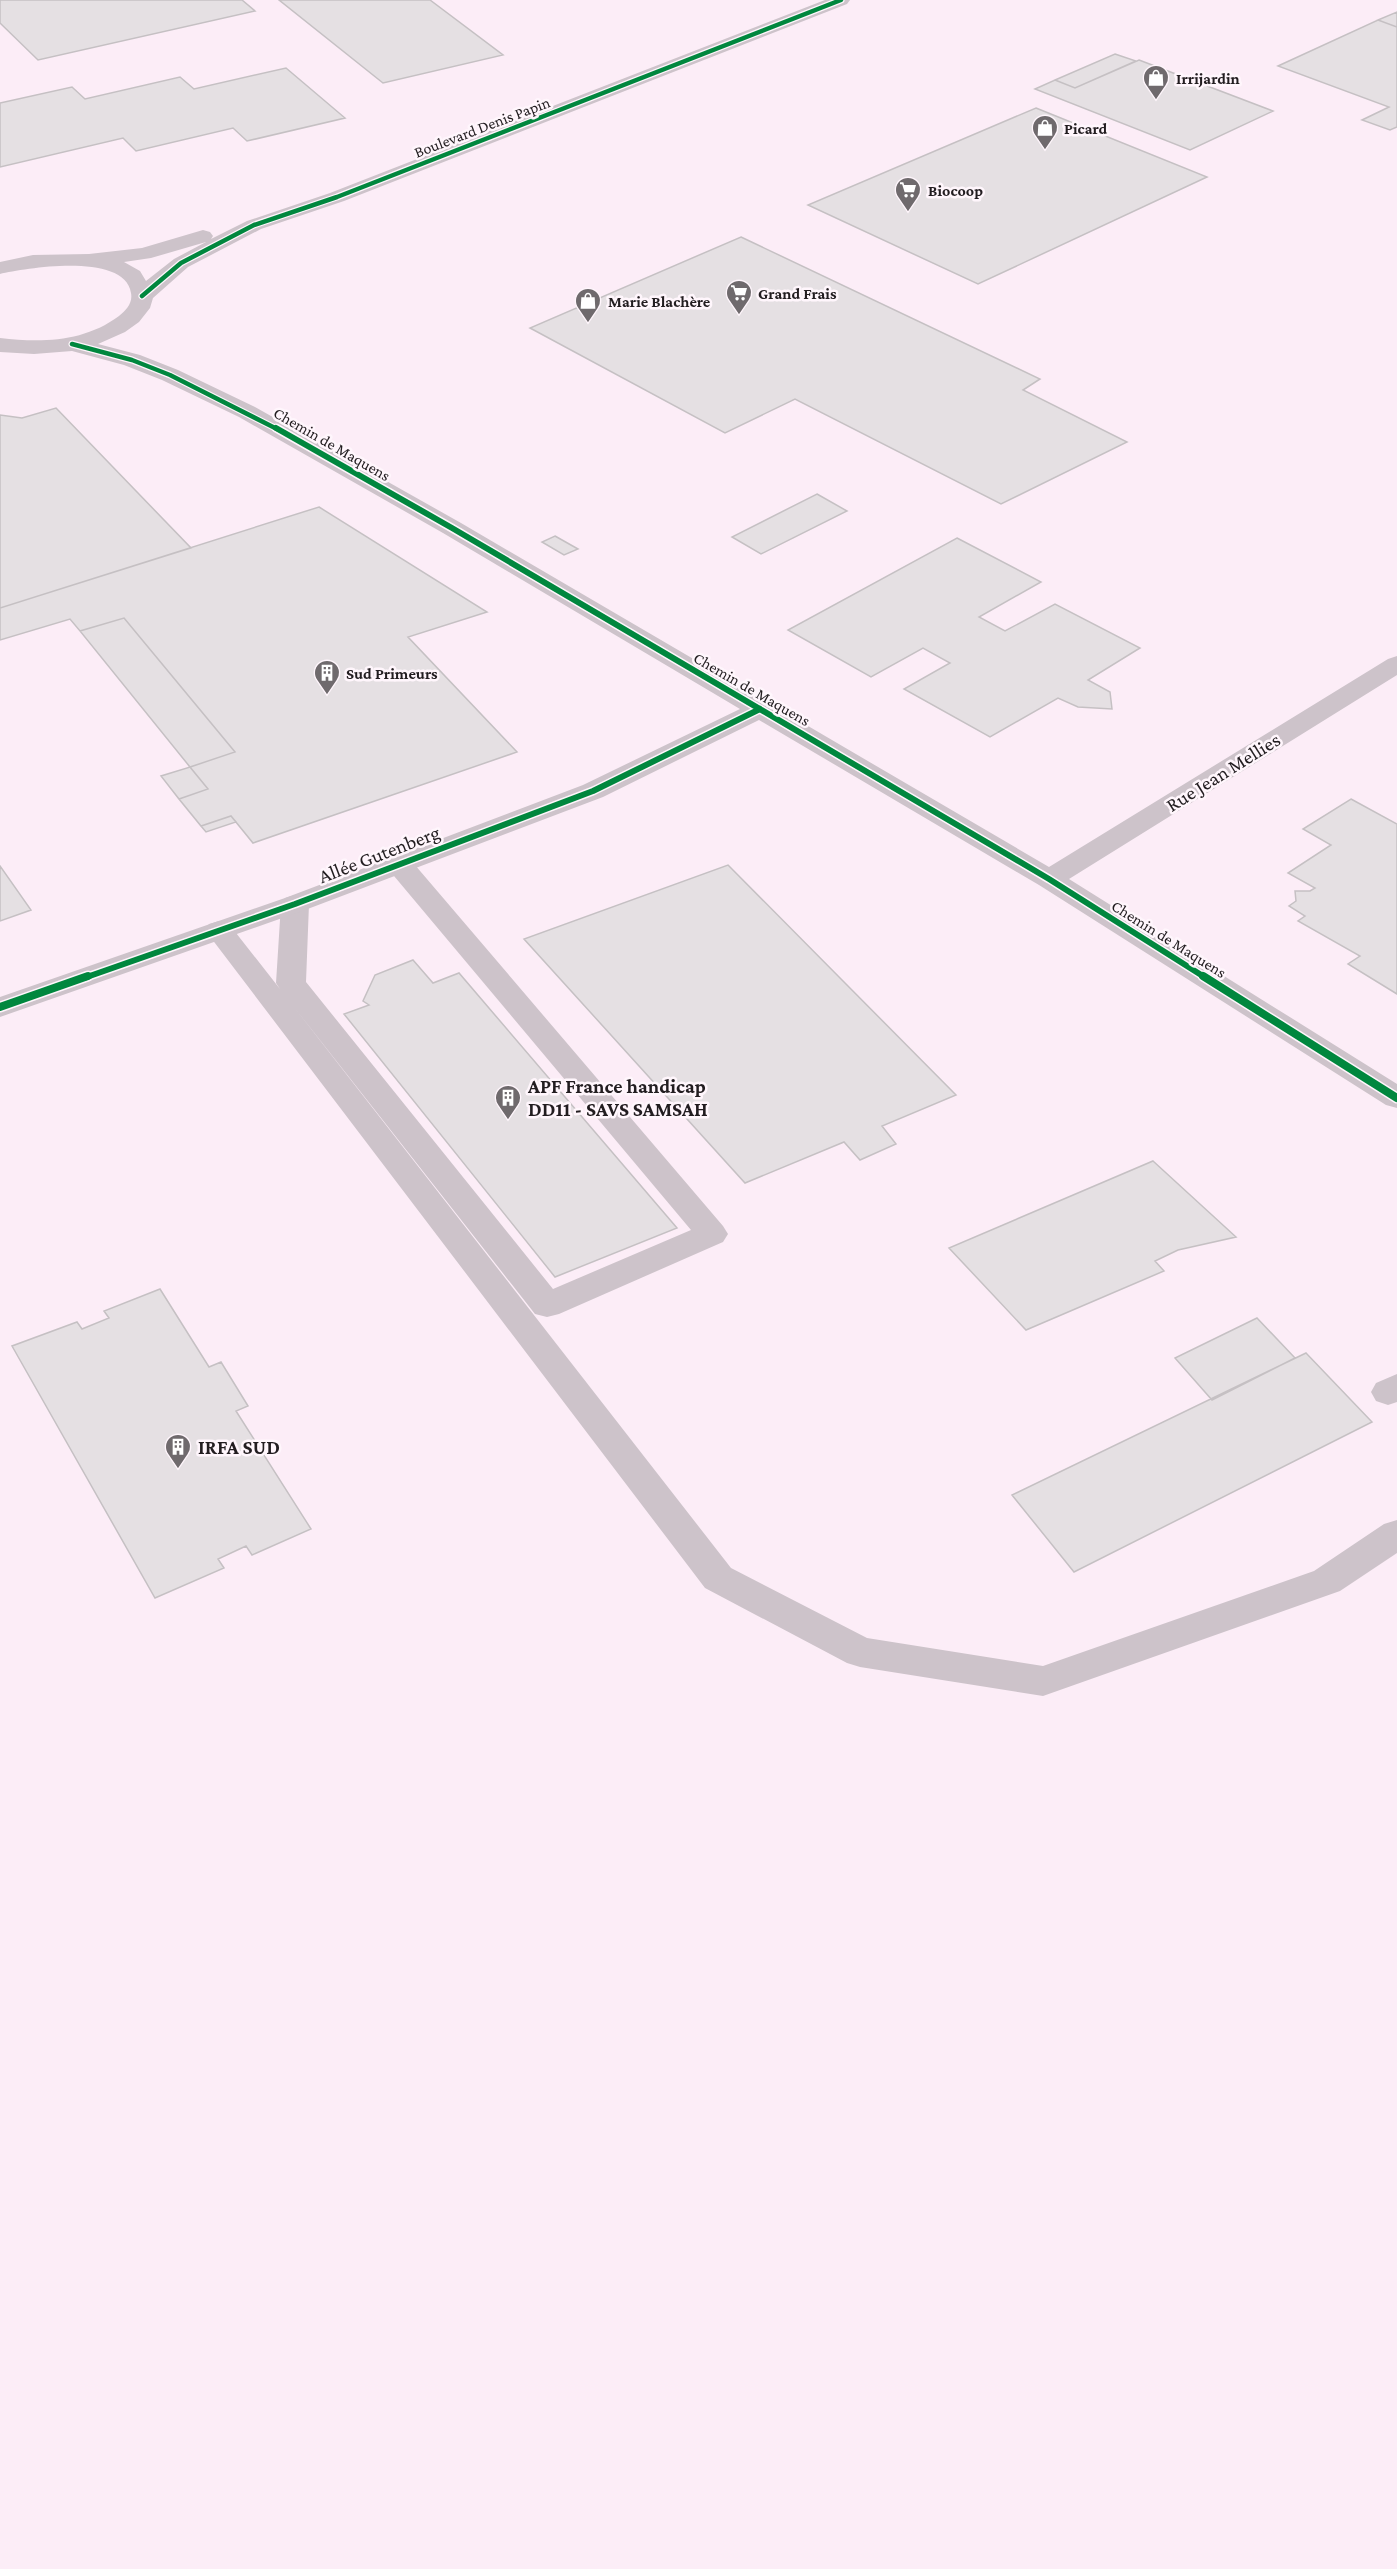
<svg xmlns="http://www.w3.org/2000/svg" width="1397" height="2569" font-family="'Crimson Pro',serif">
<rect width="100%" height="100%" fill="#fdf8fb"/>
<!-- built -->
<path fill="#fcedf7" d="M0,0H1397V2569H0Z"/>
<!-- building -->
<path fill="#e5e0e3" stroke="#c5c0c3" stroke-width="1.5" d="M0,0H242L255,11L38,60L0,23Z
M279,0H430L503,55L383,83Z
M1397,12V27L1378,20Z
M1378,20L1397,27V127L1390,130L1362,120L1389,107L1278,66Z
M1115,54L1136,61L1075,88L1055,80Z
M1139,60L1273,111L1190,150L1035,89L1055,80L1075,88Z
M286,68L345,118L247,141L233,128L136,151L123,138L0,167V103L72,87L85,99L180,77L194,89Z
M1036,108L1207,177L978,284L808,205Z
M741,237L1040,379L1023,390L1127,442L1001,504L795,399L725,433L530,328Z
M56,408L191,548L0,608V415L22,418Z
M817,494L847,511L761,554L732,537Z
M319,507L487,612L408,637L517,752L253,843L231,816L201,826L179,799L208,789L190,767L235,752L124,618L80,631L70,619L0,640V608Z
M555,536L578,549L564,555L542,542Z
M957,538L1041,582L979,617L1005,631L1055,604L1140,648L1088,680L1110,692L1112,709L1078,707L1058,698L990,737L904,689L950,663L923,648L871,677L788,630Z
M124,618L235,752L190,767L80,631Z
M190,767L208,789L179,799L161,776Z
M1351,799L1397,824V994L1348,964L1360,956L1298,921L1305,916L1289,906L1296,901L1295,891H1310L1315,888L1288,873L1331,845L1303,829Z
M231,816L236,822L206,832L201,826Z
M728,865L956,1095L882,1126L896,1144L860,1160L844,1142L745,1183L524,939Z
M0,866L31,910L0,921Z
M413,960L433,983L459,973L677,1228L555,1277L344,1014L369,1005L363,1001L375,975Z
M1153,1161L1236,1237L1178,1250L1155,1261L1164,1271L1026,1330L949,1248Z
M160,1289L209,1367L221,1362L248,1406L236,1411L311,1529L252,1555L246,1546L218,1559L224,1568L155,1598L12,1346L77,1322L82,1329L109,1318L104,1311Z
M1257,1318L1295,1358L1212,1400L1175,1358Z
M1306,1353L1372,1422L1074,1572L1012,1495Z"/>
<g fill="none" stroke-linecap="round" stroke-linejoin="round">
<!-- lane -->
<path fill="#cdc3ca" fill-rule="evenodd" d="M399,855L409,858L723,1226L728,1234L723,1242L559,1314L547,1317L535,1314L294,1007L731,1568L867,1638L1043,1666L1314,1571L1384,1524L1397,1520V1553L1340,1591L1043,1696L860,1667L847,1663L705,1588L205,930L209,924L219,921L229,924L280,989L276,983L281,904L285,898L295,895L305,898L309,904L306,982L553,1289L691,1230L389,870L385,864L389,858Z
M1397,1374V1402L1388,1405L1376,1401L1371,1392L1376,1383Z"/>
<!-- street -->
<path fill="#cdc3ca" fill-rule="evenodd" d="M825,0H850L847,4L344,201L261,229L188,267L153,298L150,308L139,322L125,332L98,344L140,355L178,370L255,407L461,523L1049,867L1388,659L1397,656V675L1069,879L1397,1084V1108L1386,1105L1039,885L759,720L603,797L305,910L0,1017V997L285,898L583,785L740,709L443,533L239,417L162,380L124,365L72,351L34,354L0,352V338C42,343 84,342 119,316C126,310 133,303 131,293C125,252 26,268 0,274V262L33,255L89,254L142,248L203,230L210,232L213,236L211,239L247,221L330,193ZM206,242L174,259L146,281L140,271L124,262L151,258Z"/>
<defs>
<path id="cycleway-far2" d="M142,296L181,263L254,225L337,197L841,0
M72,344L132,360L170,375L279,430"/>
<path id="cycleway-far1" d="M276,428L452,528L1049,879L1206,978
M84,978L295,904L593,791L760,709"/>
<path id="cycleway" d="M1203,976L1397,1098
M0,1007L88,976"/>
</defs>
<!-- cycleway-far2 casing -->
<use href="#cycleway-far2" stroke="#fff6fc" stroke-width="7"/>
<!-- cycleway-far1 casing -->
<use href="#cycleway-far1" stroke="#fff6fc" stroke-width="9"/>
<!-- cycleway casing -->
<use href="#cycleway" stroke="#fff6fc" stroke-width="11"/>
<!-- cycleway-far2 -->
<use href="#cycleway-far2" stroke="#00873e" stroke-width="4.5"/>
<!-- cycleway-far1 -->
<use href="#cycleway-far1" stroke="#00873e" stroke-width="6"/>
<!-- cycleway -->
<use href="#cycleway" stroke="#00873e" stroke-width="8"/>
</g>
<!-- icons -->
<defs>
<symbol id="shop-pin" viewBox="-11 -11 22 30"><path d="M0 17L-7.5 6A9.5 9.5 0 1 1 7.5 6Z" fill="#6f6a6d" stroke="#fff6fc"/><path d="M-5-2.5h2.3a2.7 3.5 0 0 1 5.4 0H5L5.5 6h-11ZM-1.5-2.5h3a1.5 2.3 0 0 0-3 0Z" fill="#fff"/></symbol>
<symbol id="supermarket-pin" viewBox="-11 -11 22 30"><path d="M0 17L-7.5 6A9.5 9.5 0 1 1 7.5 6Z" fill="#6f6a6d" stroke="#fff6fc"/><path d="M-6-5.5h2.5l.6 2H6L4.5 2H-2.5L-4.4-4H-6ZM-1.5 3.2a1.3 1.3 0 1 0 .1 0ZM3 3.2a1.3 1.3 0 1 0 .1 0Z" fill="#fff"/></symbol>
<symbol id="building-pin" viewBox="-11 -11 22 30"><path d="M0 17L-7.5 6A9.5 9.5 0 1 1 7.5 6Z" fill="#6f6a6d" stroke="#fff6fc"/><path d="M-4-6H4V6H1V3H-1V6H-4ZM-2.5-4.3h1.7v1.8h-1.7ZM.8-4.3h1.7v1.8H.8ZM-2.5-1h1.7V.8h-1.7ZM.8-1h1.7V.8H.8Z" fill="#fff"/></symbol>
</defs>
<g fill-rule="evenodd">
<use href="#shop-pin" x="1141" y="63" width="30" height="40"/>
<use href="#shop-pin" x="1030" y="113" width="30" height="40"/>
<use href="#supermarket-pin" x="893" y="175" width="30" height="40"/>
<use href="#supermarket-pin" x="724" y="278" width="30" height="40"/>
<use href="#shop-pin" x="573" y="286" width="30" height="40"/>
<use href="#building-pin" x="312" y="658" width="30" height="40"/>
<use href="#building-pin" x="493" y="1083" width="30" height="40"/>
<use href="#building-pin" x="163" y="1432" width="30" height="40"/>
</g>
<g text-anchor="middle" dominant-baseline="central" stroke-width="5" stroke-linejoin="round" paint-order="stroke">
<!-- far-poi labels -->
<g font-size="16" font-weight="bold" fill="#221d20" stroke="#fff6fc" text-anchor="start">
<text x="1176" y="78">Irrijardin</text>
<text x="1064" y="128">Picard</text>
<text x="928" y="190">Biocoop</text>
<text x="758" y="293">Grand Frais</text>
<text x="608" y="301">Marie Blachère</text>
<text x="346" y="673">Sud Primeurs</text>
</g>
<!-- far-street labels -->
<g font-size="16" fill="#221d20" stroke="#fff6fc">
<text transform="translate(482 127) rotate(-21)">Boulevard Denis Papin</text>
<text transform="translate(332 444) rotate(30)">Chemin de Maquens</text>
<text transform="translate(752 689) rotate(30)">Chemin de Maquens</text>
<text transform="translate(1169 939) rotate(32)">Chemin de Maquens</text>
</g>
<!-- street labels -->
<g font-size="20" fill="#221d20" stroke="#fff6fc">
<text transform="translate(1223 772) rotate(-32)">Rue Jean Mellies</text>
<text transform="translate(379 854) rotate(-21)">Allée Gutenberg</text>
</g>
<!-- poi labels -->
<g font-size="20" font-weight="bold" fill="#221d20" stroke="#fff6fc" text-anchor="start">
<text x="528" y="1086">APF France handicap<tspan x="528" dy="23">DD11 - SAVS SAMSAH</tspan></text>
<text x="198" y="1447">IRFA SUD</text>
</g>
</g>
</svg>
